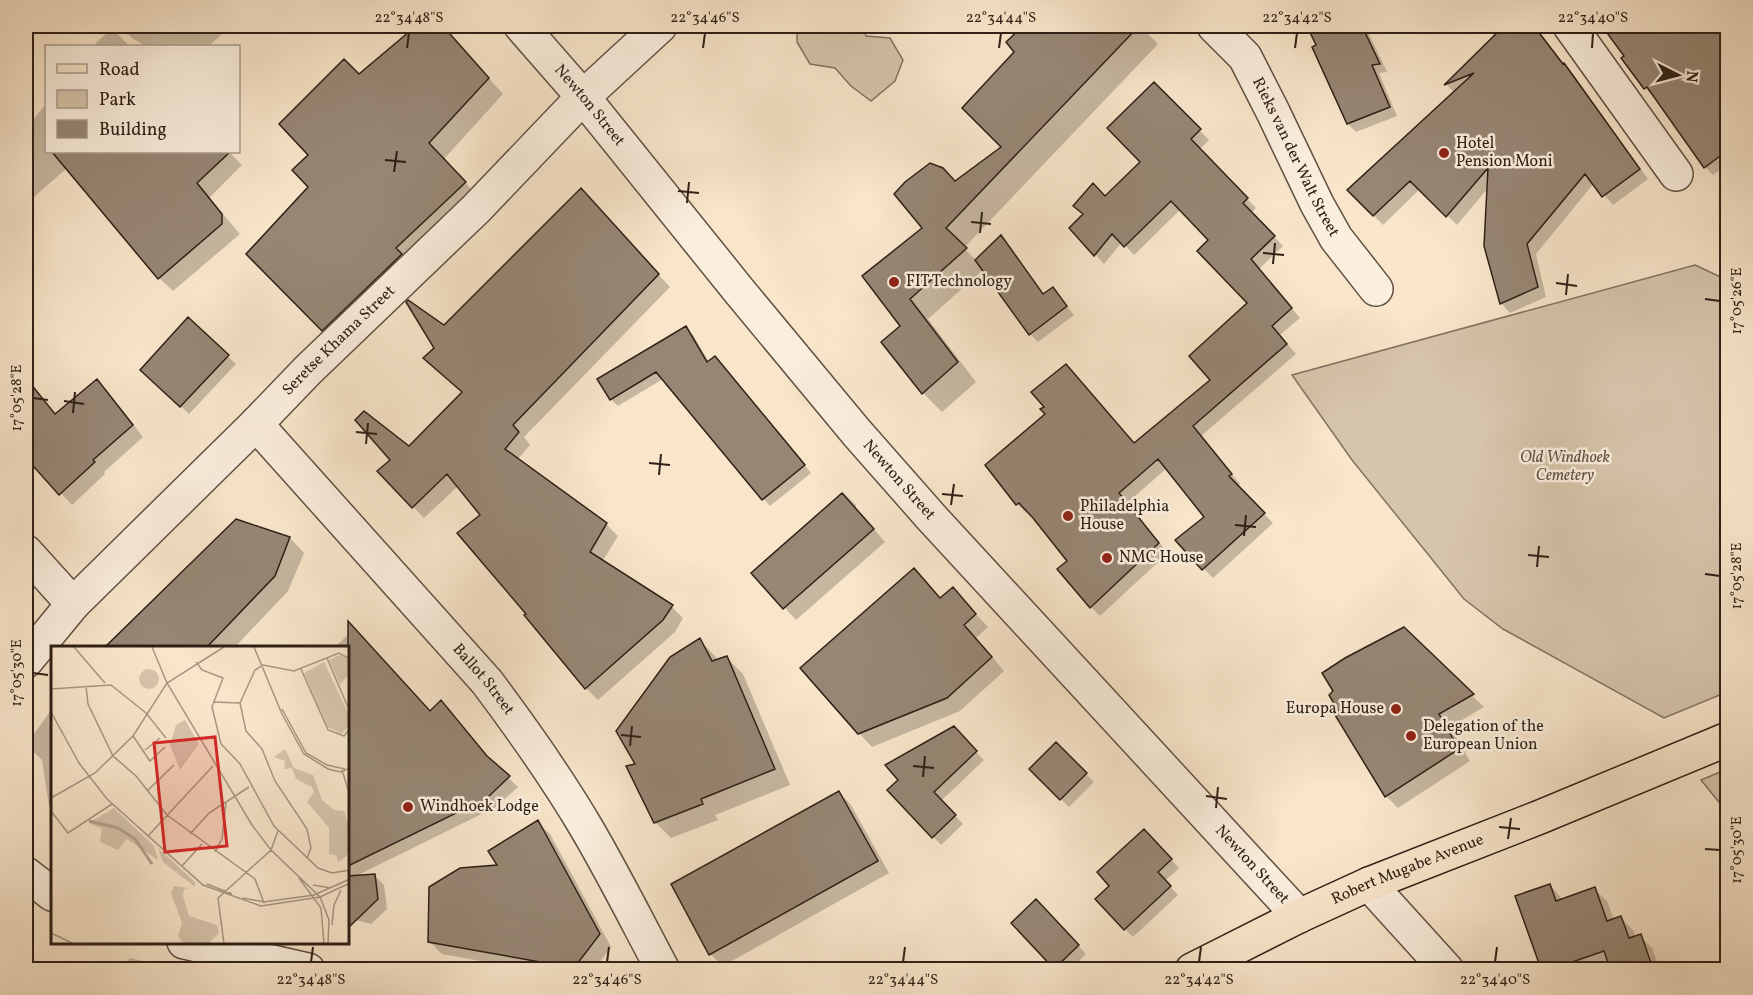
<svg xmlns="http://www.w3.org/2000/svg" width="1753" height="995" font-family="Vollkorn,serif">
<rect width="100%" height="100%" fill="#f8e5ca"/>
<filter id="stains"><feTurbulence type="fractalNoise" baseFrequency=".00333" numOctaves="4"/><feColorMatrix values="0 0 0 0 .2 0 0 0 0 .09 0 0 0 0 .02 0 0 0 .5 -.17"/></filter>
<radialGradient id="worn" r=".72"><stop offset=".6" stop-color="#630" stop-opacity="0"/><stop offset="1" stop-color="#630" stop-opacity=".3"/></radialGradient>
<!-- green -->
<path fill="#d6c4ab" stroke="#827260" stroke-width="1.5" d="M797,26H862L866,36L890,38L903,60L895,81L871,101L851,86L835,68L810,64L797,42Z
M1695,265L1727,280V692L1664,718L1503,629L1464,599L1352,460L1292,375Z
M1727,769V812L1701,780Z"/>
<!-- shadow -->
<path fill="#0003" d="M132,26H231L209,46H146L133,39L125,31Z
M418,26H442L503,94L444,159L480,199L338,345L248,254L310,187V155L359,76Z
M1026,26H1041L1043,27L1044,26H1140L1158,44L964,248L977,261L1001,237L1009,245L1044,295L1052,289L1074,315L1038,342L1030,334L984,269L928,319L976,382L942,412L923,393L902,327L924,228L955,183L1003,147L1016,52L1008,42Z
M1309,26H1376L1369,34L1387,72L1379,73L1397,116L1356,132L1348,124L1314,48L1318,46Z
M1487,26H1535L1566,67L1573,74L1648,179L1613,205L1594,183L1536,254L1546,297L1510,313L1501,303L1488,188L1457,225L1420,189L1383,225L1349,190L1455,93L1447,85L1495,36Z
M1604,26H1728V164L1713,175L1705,167L1654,95L1653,96L1645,88L1626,56Z
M112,28L129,46H93Z
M1154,84L1209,140L1199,150L1256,208L1251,213L1283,246L1259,269L1300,318L1280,335L1296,354L1201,436L1240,484L1237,486L1273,523L1213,578L1204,569L1207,517L1167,468L1127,503L1168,553L1100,616L1091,607L1069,561L1029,512L1026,513L1017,504L1047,414L1046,407L1134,445L1212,381L1249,304L1210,240L1181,209L1134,255L1122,242L1104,264L1071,228L1142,162Z
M46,104V152H229L242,165L209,198L240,234L173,291L159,278L67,168L26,204V118L27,116L32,121Z
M592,202L670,287L524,437L530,445L517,460L606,524L618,536L602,562L672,607L683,618L675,632L598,700L586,688L526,616L528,614L482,516L458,486L424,518L379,471L409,448L464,393L436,348L444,327Z
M686,328L693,335L709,362L722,365L811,473L770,506L663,379L618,406L611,399Z
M227,356L236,364L189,414L142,370Z
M97,381L108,392L143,437L104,472L105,474L72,505L26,456V406L38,396L56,415Z
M844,493L856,505V508L885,542L796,620L753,573Z
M236,521L290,538L304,553L288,591L235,647H107Z
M953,589L988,627L976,638L1004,671L960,711L872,747L859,733L941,600Z
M354,629L431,713L450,712L494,764L518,787L496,807L354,877L375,876L384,885L387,909L371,924L348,918V647H335Z
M1403,629L1484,707L1450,727L1470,761L1398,808L1386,796L1337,715L1341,713Z
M699,640L715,656L718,661L727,658L743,674L790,785L715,815L718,820L671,838L655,822L637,765Z
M52,709V810L49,806L42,760L26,745Z
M953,728L984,760L941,801L963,824L941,845L889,790Z
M1056,744L1094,782L1069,807L1031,769Z
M839,792L851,805L889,873L723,966L710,954Z
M537,822L550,834L611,947L594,970H530L442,954L430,942L500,866Z
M1152,839L1179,868L1165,881L1178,895L1133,937L1125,929L1111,886Z
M1550,885L1563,900L1594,889L1607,901L1614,920L1621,918L1633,930L1636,937L1640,936L1652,948L1660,970H1612L1610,965L1597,970H1542L1516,897Z
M1044,909L1086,954L1070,970H1057L1013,923Z
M129,958L172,967L175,970H127Z"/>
<!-- building -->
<path fill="#978674" stroke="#2e2016" stroke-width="1.5" d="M416,26H443L489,78L429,143L466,182L396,248L402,254L322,331L246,254L308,187L292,170L308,155L279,124L344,59L359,74Z
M1023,26H1139L946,228L967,248L910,299L958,362L922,394L881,342L900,326L862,276L922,228L894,194L905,182L930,163L943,168L955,181L1001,147L962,108L1014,52L1006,42Z
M1307,26H1362L1380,64L1372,65L1390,107L1347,124L1312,47L1316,45Z
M1504,26H1534L1563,64L1564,63L1640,169L1602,197L1585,174L1527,244L1538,287L1500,304L1484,246L1488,168L1446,217L1410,181L1373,216L1347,190L1474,73L1444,85Z
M1602,26H1728V150L1704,168L1647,87L1644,89L1621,58L1624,56Z
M1154,82L1201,129L1191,139L1248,198L1243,203L1275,236L1251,259L1292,308L1272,326L1287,344L1193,426L1232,474L1229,476L1265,513L1202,570L1175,540L1204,517L1158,459L1119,493L1159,543L1090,608L1057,569L1067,561L1033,518L1019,503L1016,505L985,465L1045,414L1040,409L1044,407L1031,392L1066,364L1134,443L1210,380L1189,356L1247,303L1197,251L1208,240L1171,201L1124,247L1112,234L1094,256L1069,228L1083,214L1073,206L1093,183L1105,196L1140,162L1107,128Z
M52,152H230L197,183L222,214V224L158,279Z
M581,188L659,274L513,425L519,432L505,449L607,523L590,552L673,605L663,620L585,689L524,615L526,614L457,533L480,515L447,474L412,508L377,471L390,460L355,420L364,411L409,446L462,392L423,358L434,348L406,302L408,300L444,325Z
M1001,235L1043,294L1053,287L1067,306L1029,335L975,260Z
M188,317L229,355L180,407L140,370Z
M686,326L707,362L715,356L805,465L762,500L656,372L610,400L597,379Z
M26,378L55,414L97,379L133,425L93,460L95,462L59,495L26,458Z
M842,493L874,529L783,609L751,573Z
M236,519L290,537L275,576L207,647H105Z
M914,568L940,598L953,587L976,614L964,625L992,657L947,698L858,734L800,668Z
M348,621L430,711L441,700L487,756L510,776L487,798L348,866Z
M1404,627L1474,694L1439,714L1459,749L1385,797L1335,715L1339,712L1329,695L1333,691L1322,673L1345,658Z
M700,638L712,661L727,656L775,769L701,799L703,804L654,823L626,766L635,764L616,731L670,657Z
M954,726L977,751L934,792L956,815L932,838L887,790L898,780L885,765Z
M1056,742L1087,773L1060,800L1029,769Z
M839,791L878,861L709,955L671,884Z
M538,820L600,934L574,968L428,942L429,887L460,868L497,865L488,851Z
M1144,829L1172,859L1158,872L1171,886L1124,930L1095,899L1109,886L1097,872Z
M375,874L378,899L348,928V876Z
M1550,884L1556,901L1595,887L1607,921L1621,916L1629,938L1641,934L1653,969H1610L1604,951L1552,969H1541L1515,896Z
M1036,899L1079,945L1054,969L1011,923Z"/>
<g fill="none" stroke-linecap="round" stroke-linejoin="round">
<defs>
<g id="minor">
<path id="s1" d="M521,26L583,97L740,292L857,433L931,517L1299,916"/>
<path id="s2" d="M1214,26L1245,57L1273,112L1317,204L1336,238L1376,289"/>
<path d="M1570,26L1676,174"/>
<path id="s3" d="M256,424L487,682C523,730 557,778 587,829C614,875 638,923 663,970"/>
<path d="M26,552L73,604"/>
<path id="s4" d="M26,661L73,604L256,424L308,370L476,209L583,97L660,26"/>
<path d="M26,874L52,894"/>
<path d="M1369,884L1447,970"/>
<path d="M184,942L308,970"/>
</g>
<g id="major">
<path id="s5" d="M1192,970L1299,916L1369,884L1540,817L1728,739"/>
</g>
</defs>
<!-- minor casing -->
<use href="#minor" stroke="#605143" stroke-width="36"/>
<!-- major casing -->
<use href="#major" stroke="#2e2016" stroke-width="36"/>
<!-- minor -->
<use href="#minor" stroke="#faeedd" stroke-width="33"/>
<!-- major -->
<use href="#major" stroke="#f8e5ca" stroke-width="33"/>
</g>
<!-- ticks -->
<path fill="none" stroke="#2e2016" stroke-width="2" d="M407,48L409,33M703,48L705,33M999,48L1001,33M1295,48L1297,33M1592,48L1593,33M385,160L406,162M394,172L397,151M678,191L699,193M687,203L689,182M971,222L991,224M980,233L982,212M1263,253L1284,255M1273,264L1275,243M1556,283L1577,286M1566,295L1568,274M1705,299L1720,301M33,398L48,400M64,401L84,404M73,413L75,392M356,432L377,434M366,444L368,423M649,463L670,465M659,475L661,454M942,494L963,496M951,505L954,484M1235,525L1256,527M1244,536L1246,515M1528,555L1549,557M1537,567L1539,546M1705,574L1720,576M33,673L48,675M621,735L641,737M630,746L632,726M913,766L934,768M923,777L925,756M1206,796L1227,799M1216,808L1218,787M1499,827L1520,829M1508,839L1511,818M1705,849L1720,850M311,962L313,947M607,962L609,947M903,962L905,947M1199,962L1201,947M1495,962L1497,947"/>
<!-- markers -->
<g fill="#8f2418" stroke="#faeedd" stroke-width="2">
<circle cx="1444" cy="153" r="6"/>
<circle cx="894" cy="282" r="6"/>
<circle cx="1068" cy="516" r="6"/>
<circle cx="1107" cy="558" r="6"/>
<circle cx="1396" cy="709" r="6"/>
<circle cx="1411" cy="736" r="6"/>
<circle cx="408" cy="807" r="6"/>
</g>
<g text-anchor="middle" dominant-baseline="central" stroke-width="5" stroke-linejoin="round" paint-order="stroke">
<!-- street labels -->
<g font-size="16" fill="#2e2016" stroke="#faeedd">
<text stroke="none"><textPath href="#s1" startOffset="105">Newton Street</textPath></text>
<text stroke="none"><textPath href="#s2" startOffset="156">Rieks van der Walt Street</textPath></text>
<text stroke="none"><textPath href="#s4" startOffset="448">Seretse Khama Street</textPath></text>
<text stroke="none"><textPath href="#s1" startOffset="591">Newton Street</textPath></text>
<text stroke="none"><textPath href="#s3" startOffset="342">Ballot Street</textPath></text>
<text stroke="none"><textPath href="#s1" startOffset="1113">Newton Street</textPath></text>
<text stroke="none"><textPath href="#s5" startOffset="238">Robert Mugabe Avenue</textPath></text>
</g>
<!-- poi labels -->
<g font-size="16" fill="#2e2016" stroke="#faeedd" text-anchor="start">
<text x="1456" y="144">Hotel<tspan x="1456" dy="18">Pension Moni</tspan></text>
<text x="906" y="282">FIT Technology</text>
<text x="1080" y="507">Philadelphia<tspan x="1080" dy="18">House</tspan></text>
<text x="1119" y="558">NMC House</text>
<text x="1384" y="709" text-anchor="end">Europa House</text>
<text x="1423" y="727">Delegation of the<tspan x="1423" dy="18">European Union</tspan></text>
<text x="420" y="807">Windhoek Lodge</text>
</g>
<!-- park labels -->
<g font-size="16" font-style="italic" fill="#605143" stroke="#faeedd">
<text x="1565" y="458">Old Windhoek<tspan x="1565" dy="18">Cemetery</tspan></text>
</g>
</g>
<!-- overview -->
<g transform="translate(51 646)">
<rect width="298" height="298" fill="#f8e5ca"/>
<path d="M289,9L298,14V29L289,38L278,14ZM273,16L298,69V79L291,88L276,81L253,27ZM88 33a10 10 0 1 1 20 0a10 10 0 1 1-20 0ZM134,74L148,98L129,124L119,99L125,79ZM234,103L243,122L262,129L271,154L283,164L293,165L298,180L299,205L291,214L287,216L285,209L278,208V182L256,156L263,146L261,141L245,133L241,122L233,123L234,115L223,111ZM63,162L103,200L107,214L76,193L67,204L49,196L51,183L38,177ZM107,202L144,236V241L112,216ZM123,240L138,242L133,243L132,250L138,270L166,279L168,287L157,298H133L127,290L131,277L120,247Z" fill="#d6c4ab"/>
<path fill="none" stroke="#b3a28d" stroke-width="3" d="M38,175L67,182L84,193L101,218"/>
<path fill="none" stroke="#a79682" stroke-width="1.5" d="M23,1L54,37M101,1L116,37L201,179L220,204L269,251L278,274L277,298M203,1L231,68L253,108L277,123L290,126L299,122M276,12L299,66M145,16L151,24L172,32L161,61L170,98L189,118L223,180L267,222L281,227L299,224M250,23L277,84L293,90L299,82M35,40L37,58L62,110L85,130L116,169L204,233L213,257M0,43L60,39L95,67L115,92M162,56L189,57M231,63L255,107L276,119L294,123M0,66L28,117L56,153L152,239L210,260L269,251L299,237M82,90L99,115L114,101M94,104L109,92M291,124L299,150M96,145L123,119M0,152L44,127L82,90L116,37L173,1M0,165L17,187L61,158M139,188L158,167L198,141M97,190L162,120M164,206L171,193L175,156M256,212L260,202L256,183L224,135L211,103L195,85L189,57L204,24L212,19L243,25L288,7L299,13M131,220L151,198M248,232L270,262L273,298M156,238L181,248M262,239L280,242M192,252L213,256L263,249L299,233M281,279L283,259L290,244M0,287L23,298M173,298L167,252L220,204L227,185"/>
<path fill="#d62828" fill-opacity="0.15" stroke="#d62828" stroke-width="3" d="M164,91L176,200L114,206L103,97Z"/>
<rect width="298" height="298" fill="none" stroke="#2e2016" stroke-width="3"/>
</g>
<!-- margin -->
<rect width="1753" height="995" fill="none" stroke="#f8e5ca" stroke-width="66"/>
<!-- legend -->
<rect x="45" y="45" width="195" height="108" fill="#faeedd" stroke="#a89c8d" stroke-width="1.5"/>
<rect x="57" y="64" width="30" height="9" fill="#f8e5ca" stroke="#a89c8d" stroke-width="1.5"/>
<text x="99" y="75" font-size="18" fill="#2e2016">Road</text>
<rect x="57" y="90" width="30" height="18" fill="#d6c4ab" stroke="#a89c8d" stroke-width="1.5"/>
<text x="99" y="105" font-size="18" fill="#2e2016">Park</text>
<rect x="57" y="120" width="30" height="18" fill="#978674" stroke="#a89c8d" stroke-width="1.5"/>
<text x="99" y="135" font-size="18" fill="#2e2016">Building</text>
<!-- north arrow -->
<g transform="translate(1678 75) rotate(96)" stroke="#faeedd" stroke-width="4.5" paint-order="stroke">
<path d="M0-4.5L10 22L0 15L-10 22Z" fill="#2e2016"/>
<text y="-9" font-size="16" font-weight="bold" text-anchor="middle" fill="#2e2016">N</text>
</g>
<rect x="33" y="33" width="1687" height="929" fill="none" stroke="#2e2016" stroke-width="2"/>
<g font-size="15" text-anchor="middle" fill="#2e2016">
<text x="409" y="22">22°34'48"S</text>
<text x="705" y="22">22°34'46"S</text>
<text x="1001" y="22">22°34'44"S</text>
<text x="1297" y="22">22°34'42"S</text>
<text x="1593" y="22">22°34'40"S</text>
<text transform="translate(1736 301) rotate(-90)" y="5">17°05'26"E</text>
<text transform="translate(16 398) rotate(-90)" y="5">17°05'28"E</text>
<text transform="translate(1736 576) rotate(-90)" y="5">17°05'28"E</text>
<text transform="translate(16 673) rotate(-90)" y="5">17°05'30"E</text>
<text transform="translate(1736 850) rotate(-90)" y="5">17°05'30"E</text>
<text x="311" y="984">22°34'48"S</text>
<text x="607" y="984">22°34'46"S</text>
<text x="903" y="984">22°34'44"S</text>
<text x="1199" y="984">22°34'42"S</text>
<text x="1495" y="984">22°34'40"S</text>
</g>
<rect width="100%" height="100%" filter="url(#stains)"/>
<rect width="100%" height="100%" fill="url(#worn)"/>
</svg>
